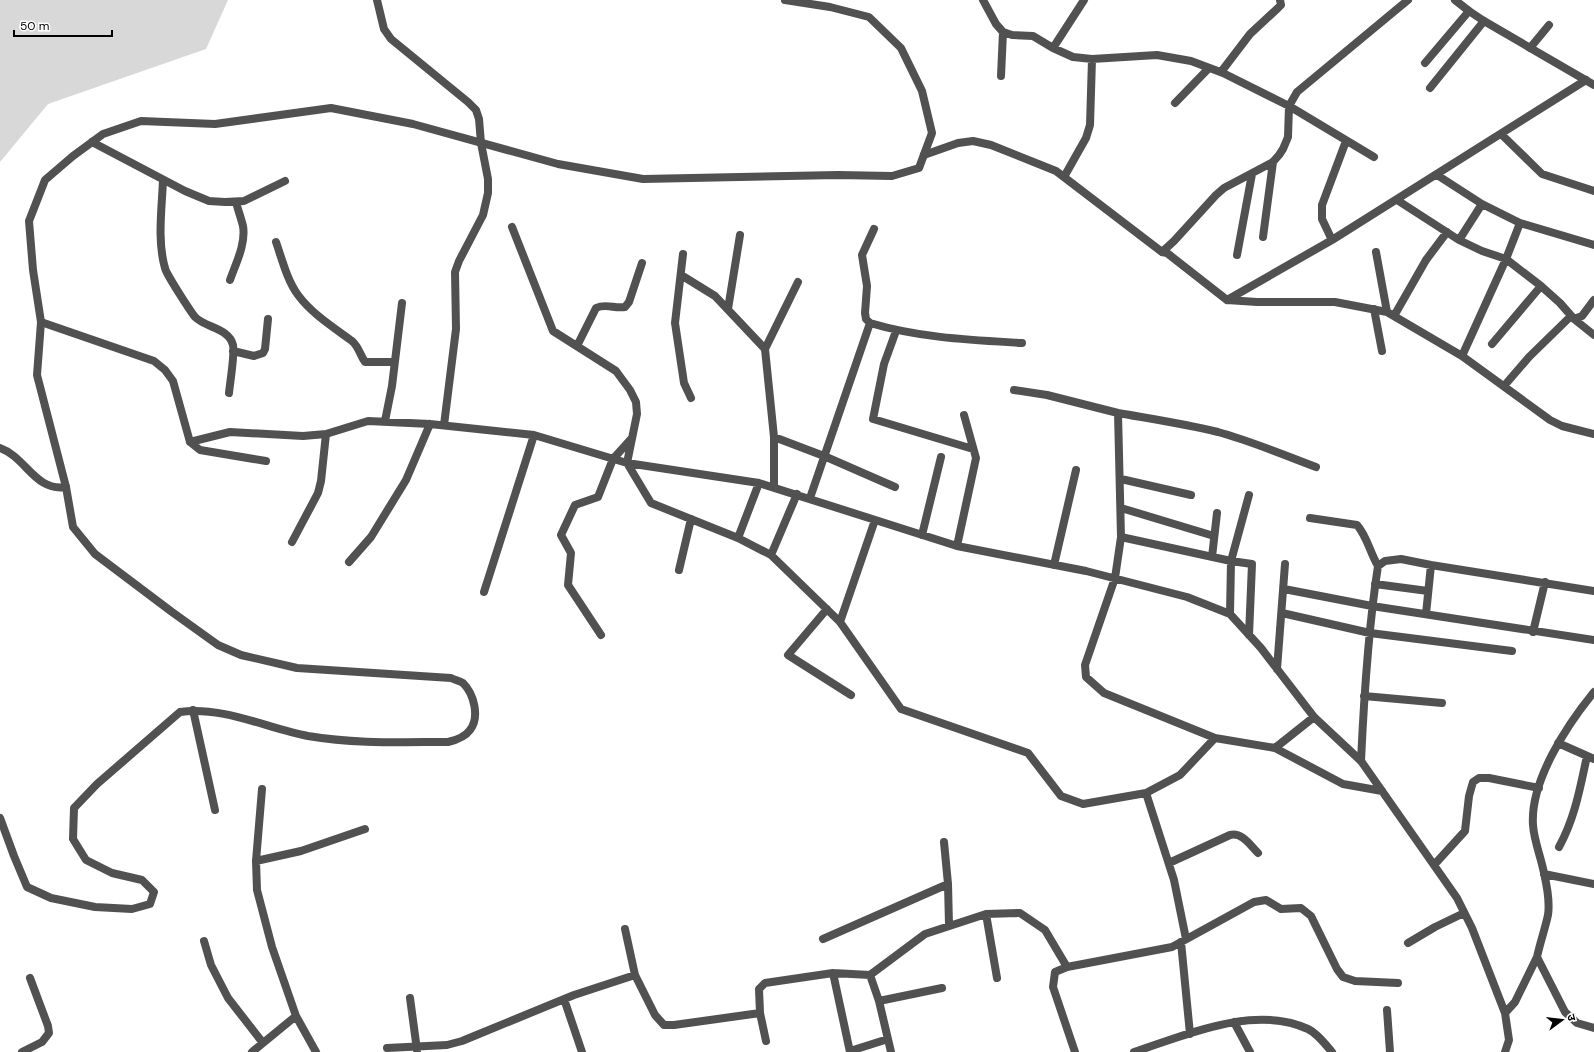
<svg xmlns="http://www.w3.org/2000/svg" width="1594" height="1052" font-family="'DM Sans','Noto Sans Devanagari',sans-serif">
<rect width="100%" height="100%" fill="#fff"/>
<!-- green -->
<path fill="#d8d8d8" d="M0,0H228L206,49L48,104L0,162Z"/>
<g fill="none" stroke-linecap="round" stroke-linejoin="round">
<!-- minor -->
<path stroke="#515151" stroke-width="8" d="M377,0L384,29L391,39L468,102L476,110L479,119L481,143L488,179V193L483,215L459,261L455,272L456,329L444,425
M983,0L996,24L1003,32L1001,76
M1003,32L1012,35L1033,36L1053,48L1073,57L1092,59L1157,55L1191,61L1223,73L1289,106L1374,157
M1053,48L1084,0
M1530,48L1549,25
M1425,63L1469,11
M1221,72L1250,34L1278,8L1281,5L1280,0
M1430,88L1484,21
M1175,103L1209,68
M1501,134L1542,174L1594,191
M92,142L185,191L209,201L225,202L244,201L285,181
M924,155L958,143L973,141L991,145L1056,171L1162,252L1167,253L1227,300L1257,302H1335L1387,312L1462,356L1550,420L1562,426L1594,434
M1437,175L1482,204L1520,223L1594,245
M1064,177L1086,138L1090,125L1092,59
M163,180C162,207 157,241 165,268C166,274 191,312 195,317C206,328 229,328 233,345C235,353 230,383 229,393
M1397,200L1459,240L1482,251L1506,259L1541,286L1560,303L1574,319L1582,316L1594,300
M512,227L553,331L616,371L630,390L636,402L637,414L627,463L651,503L738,538L771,555L840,622L901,709L1028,753L1061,796L1083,804L1146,793L1180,775L1215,738L1275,748L1343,784L1382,791
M1263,237L1273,162
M1332,240L1322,219V205L1346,141
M1459,240L1482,204
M276,242C282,259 287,280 298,295C312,314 333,327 352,341C359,347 360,355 365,362H394
M1162,252L1174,241L1216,195L1224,188L1273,162L1279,155L1283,149L1288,137L1289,106L1297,92L1408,0
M1376,252L1387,312
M683,254L675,323L684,383L691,398
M1237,255L1252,174
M681,275L715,296L765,349L774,437V487
M230,280C236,263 246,244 243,226C241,218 238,210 236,202
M1227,300L1332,240L1586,80
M728,309L740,235
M1374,309L1382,351
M1394,316L1426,260L1447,232
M1574,319L1594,335
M41,322L154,361L165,370L173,381L190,442L230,432L303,436L326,434L368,421L430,424L534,435L627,463L759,483L957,546L1086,571L1187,597L1230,614L1261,648L1314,717L1361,761L1457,898L1472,928L1505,1013L1509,1040L1505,1052
M870,323L866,319L865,313L867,286L862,255L874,229
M896,331L884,364L873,419L973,449
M1492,344L1541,286
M577,346L596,308C606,303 615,309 625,307L629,302L642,263
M765,349L798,282
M233,351L254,356L263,353L265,349L268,319
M1462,356L1506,259L1520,223
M1504,386L1529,357L1571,316
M1014,390L1047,395L1118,413L1121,537L1115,578L1085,665L1086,677L1104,693L1215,738
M1118,413C1152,419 1185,424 1218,432C1251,441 1284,455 1316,467
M385,421L392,386L402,303
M774,437L824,456L895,487
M190,442L200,450L266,461
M0,448C26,457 35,492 66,487
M1121,479L1191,495
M810,498L870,323C920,338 971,340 1022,343
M1121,508L1214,536
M1310,518L1357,525C1367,536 1370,553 1378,566
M922,535L941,457
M1121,537L1231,561L1249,495
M738,538L759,483
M292,542L318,493L321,481L326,434
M957,546L976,458L964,415
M771,555L797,494
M1212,557L1217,513
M349,562L371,537L406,480L430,424
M1054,565L1076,470
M679,570L691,519
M1375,584L1428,591
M1284,589L1372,606L1594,640
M484,592L534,435
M827,609L788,655L851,695
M1282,613L1370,633L1512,651
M1230,614L1231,561L1252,564L1249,635
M1426,614L1431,565
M840,622L875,520
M1533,632L1545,582
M601,635L568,585L571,553L561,535L575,505L598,497L613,459L632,438
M1277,669L1285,564
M1594,692C1567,725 1530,781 1533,825C1534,841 1541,857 1544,873C1547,886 1550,902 1548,915C1545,929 1540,943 1537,957L1565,1012L1577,1023L1594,1028
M1364,696L1442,703
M193,710L215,810
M1558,743L1594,759
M1275,748L1314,717
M1361,761C1364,696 1368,630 1378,566L1385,561L1401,559L1431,565L1594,591
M262,789L256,861L257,890L272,947L296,1016L316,1052
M1146,793L1174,880L1186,939
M944,842L948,884
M1559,847C1575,818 1580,788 1587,756
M256,861L301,851L365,829
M1169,863L1230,835C1242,832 1250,845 1258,853
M1434,865L1465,831L1469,796L1473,782L1479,778H1489L1539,788
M1544,874L1594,884
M986,914L997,978
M625,929L635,975
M823,939L948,884L949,925
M204,941L211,965L228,998L263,1043
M1181,942L1190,1034
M1408,943L1435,927L1464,913
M1067,967L1055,972L1053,987L1075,1052
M833,973L870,975L925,934L986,914L1020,913L1045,930L1067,967L1172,947L1254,902L1266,900L1281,909L1301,908L1311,916L1337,969L1343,977L1355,981L1398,983
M870,975L879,1001L891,1052
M410,998L417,1050
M564,999L582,1052
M879,1001L942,988
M1387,1010L1390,1052
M1505,1013L1515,1002L1537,957
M1234,1022L1250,1052
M766,1041L760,1013L759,989L765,983L833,973L850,1052
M387,1048L447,1045L462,1041L574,995L635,975L655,1015L664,1025H674L760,1013
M850,1051L888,1039
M22,1052L42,1042L49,1033L48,1026L30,978
M252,1052L296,1016
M1134,1052C1187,1035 1254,1004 1308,1029C1317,1033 1326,1045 1332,1052"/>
<!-- tertiary -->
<path stroke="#515151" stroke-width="8" d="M1455,0L1469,11L1484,21L1594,85
M0,818L14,856L27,887L51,898L95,907L132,909L150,904L154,892L142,880L112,873L86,860L73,839L74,808L97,784L180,712C222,706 267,728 308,736C355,744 401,742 448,742C457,740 465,737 470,730C480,717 474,694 463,683C460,681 455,680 451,678L297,668L241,655L218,645L172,612L95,554L73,527L66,487L37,375L41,322L33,270L29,221L45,180L73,156L103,134L141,121L215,124L331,108L413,124L558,164L643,179L838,175L892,176L919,168L932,133L922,91L901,48L869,17L830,7L785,0"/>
</g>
<!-- north arrow -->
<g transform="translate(1562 1020) rotate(75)" stroke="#ffffff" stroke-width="3" paint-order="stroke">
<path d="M0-3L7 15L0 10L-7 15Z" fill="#000000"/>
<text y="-6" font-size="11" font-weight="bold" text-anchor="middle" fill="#000000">उ</text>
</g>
<!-- scale -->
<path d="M14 30v6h98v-6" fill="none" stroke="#000000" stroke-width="2"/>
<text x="20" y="30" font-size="12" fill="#000000" stroke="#ffffff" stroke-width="3" paint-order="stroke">50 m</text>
</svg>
